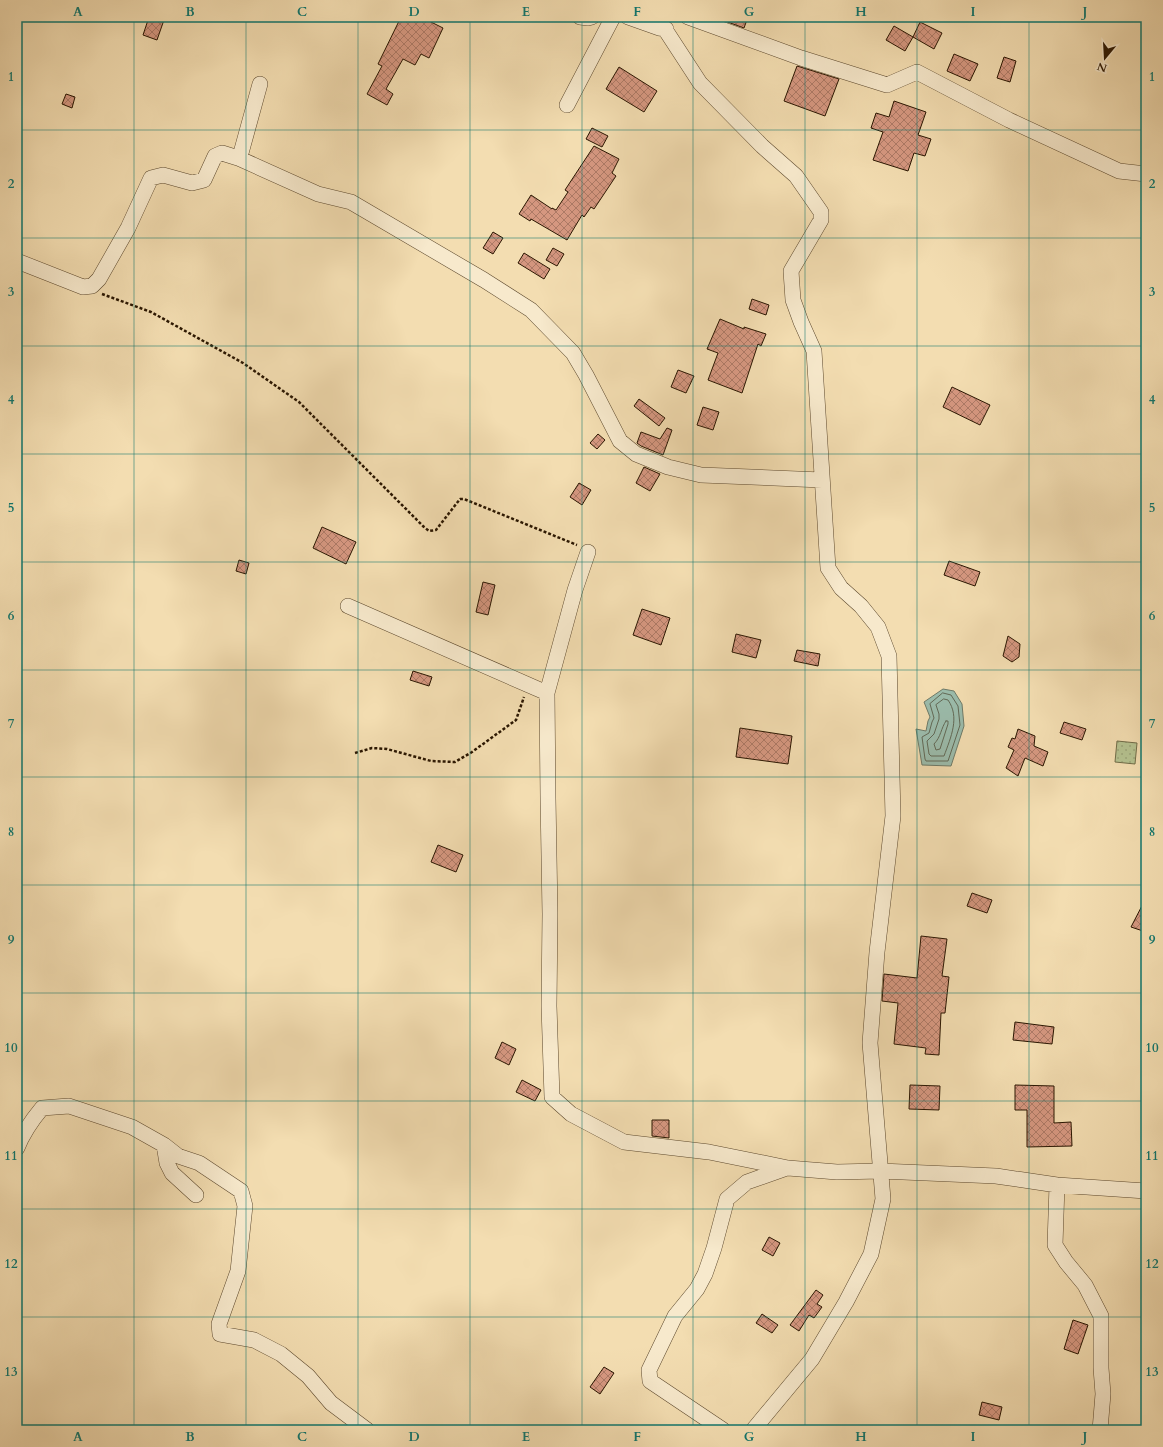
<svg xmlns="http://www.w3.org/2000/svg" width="1163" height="1447" font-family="Cardo,serif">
<defs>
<pattern id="grass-dots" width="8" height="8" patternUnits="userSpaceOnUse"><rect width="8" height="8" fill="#b5c290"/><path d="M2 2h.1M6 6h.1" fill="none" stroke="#9ca67a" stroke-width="1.8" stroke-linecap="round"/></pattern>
<pattern id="building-cross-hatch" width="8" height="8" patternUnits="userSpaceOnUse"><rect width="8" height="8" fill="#d59780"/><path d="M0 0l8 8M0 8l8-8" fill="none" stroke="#ad7a66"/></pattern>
</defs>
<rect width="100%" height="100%" fill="#f3ddb1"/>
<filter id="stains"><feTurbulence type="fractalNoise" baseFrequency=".005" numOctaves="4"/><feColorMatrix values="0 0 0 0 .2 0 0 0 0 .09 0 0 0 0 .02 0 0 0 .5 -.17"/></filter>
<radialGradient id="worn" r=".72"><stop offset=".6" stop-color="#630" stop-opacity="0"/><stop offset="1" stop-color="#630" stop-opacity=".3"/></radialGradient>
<!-- grass -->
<path fill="url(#grass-dots)" stroke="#706c48" d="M1117,741L1137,743L1135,764L1115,762Z"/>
<!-- water -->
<path fill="#9bbcac" stroke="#6e7a68" d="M943,689L954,691L962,704L964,726L951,766L922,765L916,729L926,731L928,721L930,717L924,702Z"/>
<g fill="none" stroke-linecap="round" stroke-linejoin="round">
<!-- shore -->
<path stroke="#626956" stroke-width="1" d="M943,693L951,695L958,706L960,725L948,761H926L925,759L922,737L929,733L932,722L934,718L930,704Z
M944,699L948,700C960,717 951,737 944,756H931L929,754L927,741L934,734L939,719V714L936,705Z
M946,721H948V724L940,749L936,750L934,744C941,737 941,728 946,721Z"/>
</g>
<!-- building -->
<path fill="url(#building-cross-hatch)" stroke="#2a1601" d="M149,17H165L157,40L143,35Z
M401,17H435L431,22L443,28L429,58L421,54L415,65L403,59L386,89L393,94L387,105L367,94L382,66L378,64Z
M714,17H748L744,28Z
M920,22L942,33L934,49L913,37Z
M894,26L913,37L905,51L886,40Z
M954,54L978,64L970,81L947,71Z
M1004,57L1016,61L1010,82L997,78Z
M797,66L839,79L825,116L784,101Z
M619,67L657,91L644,112L606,89Z
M66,94L75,97L72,108L62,104Z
M894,101L926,112L918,135L931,139L925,156L914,153L908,171L873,160L883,132L871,128L876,113L889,117Z
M592,128L608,136L602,147L586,139Z
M594,146L619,159L612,173L616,176L594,209L591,207L584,217L582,215L567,240L531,219L530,221L519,214L531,195L552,209V208L556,210L568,192L565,190Z
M493,232L503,238L493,254L483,248Z
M553,248L564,254L557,266L546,260Z
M524,253L550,269L544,279L518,263Z
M752,299L769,305L766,315L749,309Z
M720,319L744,329V327L766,334L761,346L758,344L742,393L708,380L718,353L707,349Z
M678,370L694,376L686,393L671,387Z
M952,387L990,405L980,425L943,407Z
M639,399L665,418L659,426L634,406Z
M703,407L719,412L713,430L697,425Z
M667,428L672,430L663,455L641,446L637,443L641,432L660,439Z
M598,434L605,440L597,449L590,443Z
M644,467L660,474L650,491L636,483Z
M579,483L591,490L582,505L570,497Z
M322,527L356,542L346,564L313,548Z
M239,560L249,563L246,574L236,571Z
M949,561L980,572L975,586L944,575Z
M483,582L495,585L488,615L476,612Z
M642,609L670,618L661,645L633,635Z
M736,634L761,640L756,658L732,652Z
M1008,636L1020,644L1019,657L1012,662L1003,656Z
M797,650L820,654L818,666L794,661Z
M413,671L432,677L429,686L410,680Z
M1064,722L1086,729L1082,740L1060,733Z
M740,728L792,736L788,764L736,757Z
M1018,729L1035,736L1034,746L1048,752L1043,766L1025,758L1018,776L1006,768L1014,750L1008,747L1012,738L1015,739Z
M438,845L463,855L456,872L431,862Z
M972,893L992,900L987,913L967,906Z
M1146,898V932L1131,927Z
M921,936L947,939L942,976L949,977L945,1013H941L939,1055L925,1054L926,1048L894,1044L898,1003L882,1001L884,974L917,978Z
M1015,1022L1054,1027L1052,1044L1013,1040Z
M502,1042L516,1049L509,1065L495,1058Z
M522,1080L541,1090L535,1101L516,1092Z
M910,1085L940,1086L939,1110L909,1109Z
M1015,1085L1054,1086V1123L1071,1122L1072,1146L1027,1147V1110H1015Z
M652,1120H669V1138L652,1136Z
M769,1237L780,1243L773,1256L762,1250Z
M816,1290L823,1295L817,1304L822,1307L814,1318L809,1315L799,1331L790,1325Z
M762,1314L778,1325L772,1333L756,1323Z
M1073,1320L1088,1325L1078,1354L1064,1349Z
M604,1367L614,1373L600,1394L590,1387Z
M982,1402L1002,1407L999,1420L979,1415Z"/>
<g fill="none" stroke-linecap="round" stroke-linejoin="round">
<defs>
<path id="minor" d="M580,17L588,18L592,17
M628,17L659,28L666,29
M657,17L700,83L762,146L796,176L821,212V220L791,271L793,300L801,322L814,351L828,568L841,588L861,606L878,627L889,656L893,816L877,952L870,1043L883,1199L871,1254L846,1302L812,1359L753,1430
M688,17L801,58L887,85L917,72L1009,120L1119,171L1146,174
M567,105L613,17
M238,158L318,194L351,202L484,280L531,310L573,353L586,375L620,441L636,454L668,467L701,475L822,480
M17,261L83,287L92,286L99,279L128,228L151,178L163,175L192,183L204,180L215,156L222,153L238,158L241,153L260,84
M588,552L575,590L547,693L548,798L550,914L549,1006L552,1097L571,1114L624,1142L709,1152L788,1168L837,1172L880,1171L996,1176L1057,1185L1146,1191
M348,606L547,693
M164,1145L167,1163L172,1173L196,1195
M17,1148C23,1133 32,1120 42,1108L69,1106L132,1127L164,1145L178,1156L199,1163L241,1191L245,1206L238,1271L219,1324L220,1334L254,1340L281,1354L308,1376L331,1403L367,1430
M1057,1185L1055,1245L1066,1262L1085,1285L1101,1316V1368L1103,1394L1100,1430
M723,1430L650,1381L649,1370L675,1316L697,1289L705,1274L714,1248L727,1199L747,1182L787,1168"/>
</defs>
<!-- minor casing -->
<use href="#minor" stroke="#5c482d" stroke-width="16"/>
<!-- path -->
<path stroke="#2a1601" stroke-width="2.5" stroke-dasharray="3 2" stroke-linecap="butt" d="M102,294L151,312L243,363L299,402L424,527L429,531L436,530L460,499H464L577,545
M355,753L372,748L387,749L431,761L455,762L472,752L516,720L524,697"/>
<!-- minor -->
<use href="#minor" stroke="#f7e9cc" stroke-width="15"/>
</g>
<!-- grid -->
<path fill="none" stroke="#0f766e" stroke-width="1" stroke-opacity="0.55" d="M134,17V1430M246,17V1430M358,17V1430M470,17V1430M582,17V1430M693,17V1430M805,17V1430M917,17V1430M1029,17V1430M17,130H1146M17,238H1146M17,346H1146M17,454H1146M17,562H1146M17,670H1146M17,777H1146M17,885H1146M17,993H1146M17,1101H1146M17,1209H1146M17,1317H1146"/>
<!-- margin -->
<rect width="1163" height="1447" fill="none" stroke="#f3ddb1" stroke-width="44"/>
<!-- north arrow -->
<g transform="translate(1105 58) rotate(198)" stroke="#f7e9cc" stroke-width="3" paint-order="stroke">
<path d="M0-3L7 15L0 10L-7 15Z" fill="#2a1601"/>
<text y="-6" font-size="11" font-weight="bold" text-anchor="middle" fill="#2a1601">N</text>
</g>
<rect x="22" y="22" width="1119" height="1403" fill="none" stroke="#0f766e" stroke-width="1.5"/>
<g font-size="13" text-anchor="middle" font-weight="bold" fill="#0f766e">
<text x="78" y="16">A</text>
<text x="190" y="16">B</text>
<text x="302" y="16">C</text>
<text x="414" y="16">D</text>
<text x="526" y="16">E</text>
<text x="637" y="16">F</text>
<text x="749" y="16">G</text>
<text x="861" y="16">H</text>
<text x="973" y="16">I</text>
<text x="1085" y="16">J</text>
<text x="11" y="81">1</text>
<text x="1152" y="81">1</text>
<text x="11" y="188">2</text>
<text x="1152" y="188">2</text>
<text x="11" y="296">3</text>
<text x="1152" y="296">3</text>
<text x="11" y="404">4</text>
<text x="1152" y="404">4</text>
<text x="11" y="512">5</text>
<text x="1152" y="512">5</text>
<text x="11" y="620">6</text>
<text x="1152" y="620">6</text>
<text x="11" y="728">7</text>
<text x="1152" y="728">7</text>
<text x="11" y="836">8</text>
<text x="1152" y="836">8</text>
<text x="11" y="944">9</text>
<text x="1152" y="944">9</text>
<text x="11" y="1052">10</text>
<text x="1152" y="1052">10</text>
<text x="11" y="1160">11</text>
<text x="1152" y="1160">11</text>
<text x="11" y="1268">12</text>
<text x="1152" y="1268">12</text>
<text x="11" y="1376">13</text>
<text x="1152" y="1376">13</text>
<text x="78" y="1441">A</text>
<text x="190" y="1441">B</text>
<text x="302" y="1441">C</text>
<text x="414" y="1441">D</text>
<text x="526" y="1441">E</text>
<text x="637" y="1441">F</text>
<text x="749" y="1441">G</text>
<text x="861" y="1441">H</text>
<text x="973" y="1441">I</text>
<text x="1085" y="1441">J</text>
</g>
<rect width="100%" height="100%" filter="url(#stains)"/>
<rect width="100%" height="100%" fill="url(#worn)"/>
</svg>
